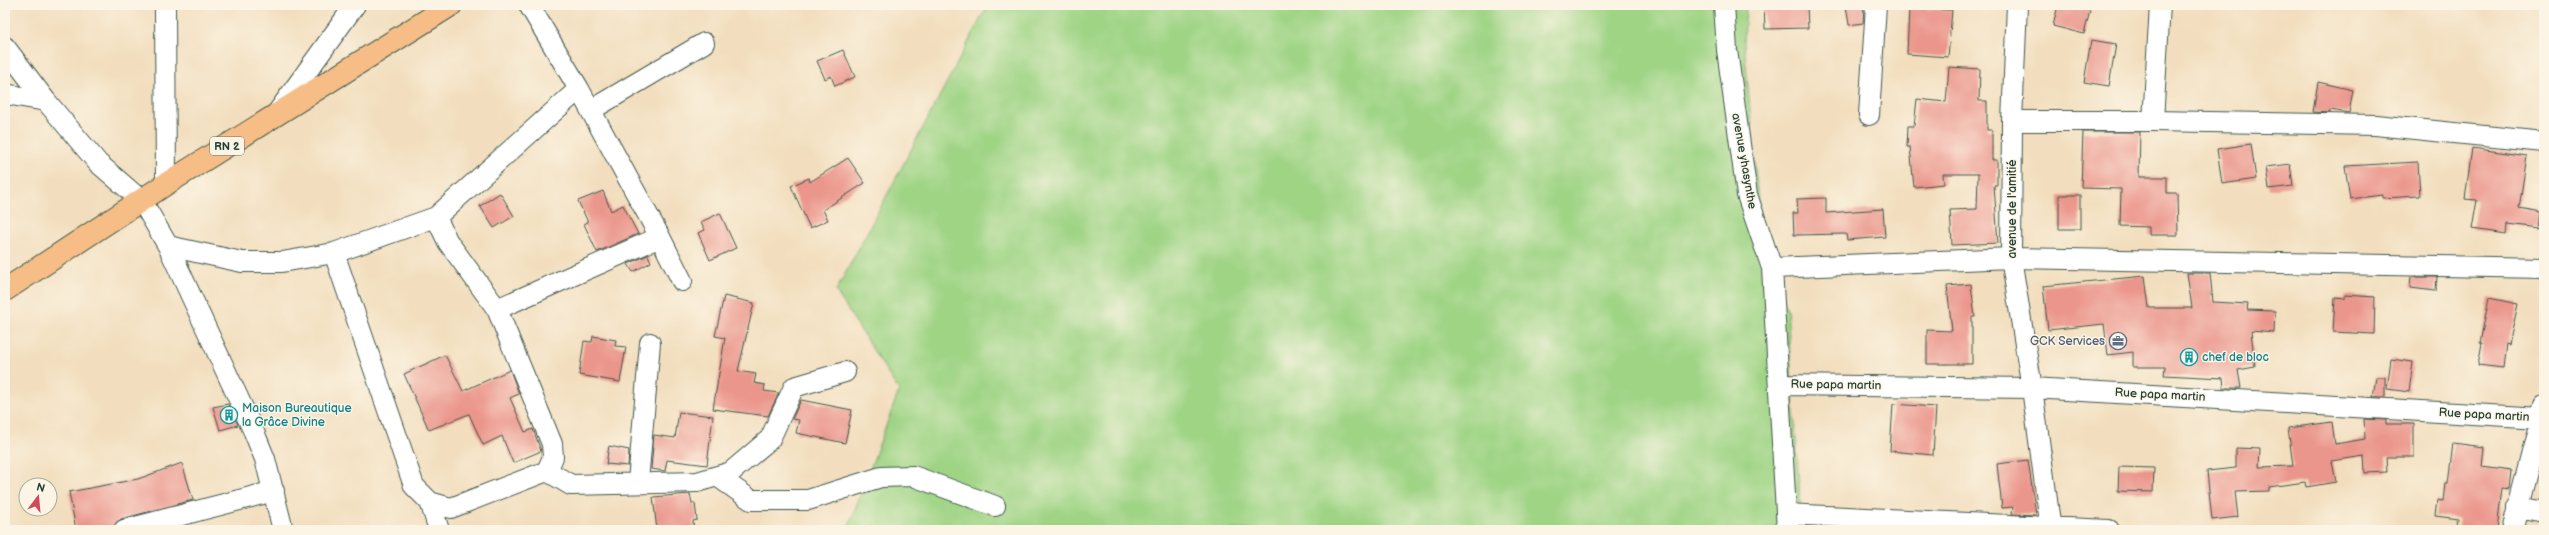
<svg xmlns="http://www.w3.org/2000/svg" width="2549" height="535" font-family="'Balsamiq Sans',sans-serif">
<rect width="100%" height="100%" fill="#fcf5e5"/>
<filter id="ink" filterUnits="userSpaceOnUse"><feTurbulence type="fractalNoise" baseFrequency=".025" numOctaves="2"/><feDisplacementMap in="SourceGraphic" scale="8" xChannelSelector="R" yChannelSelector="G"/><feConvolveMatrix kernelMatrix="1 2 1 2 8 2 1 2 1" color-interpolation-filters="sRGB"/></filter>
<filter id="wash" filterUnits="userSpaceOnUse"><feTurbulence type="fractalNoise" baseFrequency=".012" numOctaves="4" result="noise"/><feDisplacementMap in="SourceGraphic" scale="16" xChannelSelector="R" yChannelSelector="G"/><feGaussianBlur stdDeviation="0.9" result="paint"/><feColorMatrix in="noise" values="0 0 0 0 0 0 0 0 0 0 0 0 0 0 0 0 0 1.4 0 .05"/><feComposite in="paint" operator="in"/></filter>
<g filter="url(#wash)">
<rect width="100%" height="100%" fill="#f2debe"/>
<!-- green -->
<path fill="#9fd485" stroke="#5f885c" d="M988,5H1746L1744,42L1762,247L1787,309L1802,530H840L848,528L899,391L836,291Z"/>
<g id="blocks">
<!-- building -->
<path fill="#eb968c" d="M1764,5H1807L1808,28L1765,29Z
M1846,5H1864L1863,23L1849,25Z
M2058,5L2090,11L2084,34L2053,26Z
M1909,8L1952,10L1948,57L1907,54Z
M2091,40L2116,44L2109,86L2084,82Z
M843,50L855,77L835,86L831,76L825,79L817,61Z
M1949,67L1980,69L1979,101H1987V130H1992V160H1997V185H1994L1998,243L1952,245L1950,210L1977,209L1978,174H1943L1944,184L1914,187L1910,147H1907L1908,126H1914L1917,99L1946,102Z
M2318,82L2353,90L2349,113L2330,110V113L2313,112Z
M2083,132H2140L2139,177H2167V193H2177L2178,235H2149V227L2120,226L2121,189L2081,188Z
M2251,144L2256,179L2222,184L2217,149Z
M2472,148L2527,156L2519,208L2542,212L2540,228L2508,224L2507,234L2472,229L2477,200L2465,199Z
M848,158L865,183L823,210L828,220L810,228L791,186L809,178L810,182Z
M2418,162L2420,196L2382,198V195L2350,199L2345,166Z
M2290,164L2293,186L2269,189L2266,167Z
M603,191L611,211L623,205L638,234L597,252L584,224L588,222L578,201Z
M500,193L514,216L494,228L480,206Z
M2059,195H2080V229H2059Z
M1826,198V213L1883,209L1885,237L1847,240L1846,234L1794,235L1793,213H1798L1797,199Z
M720,213L736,248L710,260L698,233L705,230L701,222Z
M648,255L651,262L633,272L628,264Z
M2187,273H2210L2213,302L2248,304L2247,310L2275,311L2274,333L2251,331L2255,367L2238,370L2241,388H2224L2223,378L2164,375L2165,367H2133V352L2108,355L2104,324L2048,330L2043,286L2145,276L2149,308H2192Z
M2411,277H2437L2436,291L2410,288Z
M1971,284L1975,317H1972V364H1927V330L1952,331L1947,286Z
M2345,295L2375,297L2374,334L2333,332L2335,298L2345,299Z
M724,296L754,303L738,371L756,374L754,383L765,385L764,391L779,393L768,416L713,409L725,338L715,336Z
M2489,298L2518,304L2509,345L2506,344L2503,368L2478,365L2482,343H2480Z
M593,336L616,340L615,346L626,347L620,382L579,375L584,341L592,342Z
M445,355L463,391L510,370L519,394L510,398L525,432L533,429L541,451L513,463L502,436L483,445L469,414L429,430L404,374Z
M2391,359L2413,362L2409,392L2387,389Z
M2376,377H2385V397H2373Z
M801,400L852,410L845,443L796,433L799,420L792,419Z
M228,404L238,425L220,430L213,407Z
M1893,404L1936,407L1933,455L1890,451Z
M679,412L713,416L707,465L667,460L665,471L651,469L654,435L675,438Z
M2364,419L2386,420V424H2414V457H2386L2387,472L2365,473L2364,456L2332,461L2336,482L2306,487L2305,482L2269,487V491L2235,492L2238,517L2212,520L2207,471L2236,468V448L2260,449L2259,467L2293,466L2288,428L2332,422L2335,444L2365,439Z
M2453,443L2484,447L2482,467L2512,471L2510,489L2502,488L2497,530H2457L2459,519L2435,516L2437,500L2443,501L2445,484H2448Z
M609,446L629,450L628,466L606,464Z
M2028,460L2036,515L2012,514L2013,507L2002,508L1997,464Z
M182,463L193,500L121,519L113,527L101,530H76L69,492L138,479Z
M2119,467L2154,468L2153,492L2118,491Z
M690,494L692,503H695L697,520L693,521L694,530H657L653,497Z"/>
</g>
</g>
<g filter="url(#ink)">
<use href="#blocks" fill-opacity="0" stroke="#3f5549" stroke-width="1"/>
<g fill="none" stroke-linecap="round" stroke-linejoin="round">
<defs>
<path id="minor" d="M165,5L166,184
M529,5L579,89L660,237
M1724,5L1727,50L1747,195L1772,268L1787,530
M2017,5L2012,121L2011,258L2032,388L2051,530
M5,47L46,101
M5,94L46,101L98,163L142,201L168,246L254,432L265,459L283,530
M591,110L704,43
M277,113L355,5
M1869,115L1876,5
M2012,121H2153L2375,125L2544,142
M2153,121L2160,5
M436,217L448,242L497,309L660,237L682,281
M168,246L242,262H282L334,253L436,217L579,89
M334,253L414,486L430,502L451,508L547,471L553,457L552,444L497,309
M1772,268L2011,258L2544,268
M1779,385L2032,388L2541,418
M547,471L571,485L697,482L731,472L770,439L794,387L845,372
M717,476L751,500H808L881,477L913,476L995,506
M638,482L650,343
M430,502L439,530
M2517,507L2544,512
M1786,514L2109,530
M124,530L274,491
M2512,530L2544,406"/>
<path id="trunk" d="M5,290L166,184L451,5"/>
</defs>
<!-- minor casing -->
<use href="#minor" stroke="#3f5549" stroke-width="22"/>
<!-- trunk casing -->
<use href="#trunk" stroke="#3f5549" stroke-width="24"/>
<!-- minor -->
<use href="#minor" stroke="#fff" stroke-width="20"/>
<!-- trunk -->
<use href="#trunk" stroke="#f6be86" stroke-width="22"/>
</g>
</g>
<!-- icons -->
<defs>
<symbol id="office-ring" viewBox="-11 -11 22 22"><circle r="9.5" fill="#fcf5e5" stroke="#5c6f8a" stroke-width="1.5"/><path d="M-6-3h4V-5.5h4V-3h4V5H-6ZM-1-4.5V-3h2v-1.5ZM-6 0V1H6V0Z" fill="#5c6f8a"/></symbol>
<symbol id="building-ring" viewBox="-11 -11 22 22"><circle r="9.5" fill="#fcf5e5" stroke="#0f9aa8" stroke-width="1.5"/><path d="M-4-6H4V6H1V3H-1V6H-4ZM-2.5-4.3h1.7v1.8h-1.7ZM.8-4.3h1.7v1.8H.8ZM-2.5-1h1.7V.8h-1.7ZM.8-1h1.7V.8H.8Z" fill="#0f9aa8"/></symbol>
</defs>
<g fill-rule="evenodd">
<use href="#office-ring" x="2108" y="331" width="20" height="20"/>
<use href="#building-ring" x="2179" y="347" width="20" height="20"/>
<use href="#building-ring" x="219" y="405" width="20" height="20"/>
</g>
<g text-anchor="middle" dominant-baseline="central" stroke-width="3" stroke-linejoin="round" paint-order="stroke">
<!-- shield labels -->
<rect fill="#fcf5e5" stroke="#617469" stroke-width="1" x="210" y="137" width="34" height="18" rx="3"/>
<g font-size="11" font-weight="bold" fill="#1f3d34">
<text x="227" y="146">RN 2</text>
</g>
<!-- street labels -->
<g font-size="12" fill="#1f3d34" stroke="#fcf5e5">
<text transform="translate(1744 161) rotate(80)">avenue yhasynthe</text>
<text transform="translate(2012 209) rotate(-90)">avenue de l'amitié</text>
<text transform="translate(1836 385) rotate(1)">Rue papa martin</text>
<text transform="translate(2160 395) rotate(3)">Rue papa martin</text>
<text transform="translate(2484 415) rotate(3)">Rue papa martin</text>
</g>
<!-- service labels -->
<g font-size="12" fill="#4e5e75" stroke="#fcf5e5" text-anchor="end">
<text x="2105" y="341">GCK Services</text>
</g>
<!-- culture labels -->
<g font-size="12" fill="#0d838f" stroke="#fcf5e5" text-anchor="start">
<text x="2202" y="357">chef de bloc</text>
<text x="242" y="408">Maison Bureautique<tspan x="242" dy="14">la Grâce Divine</tspan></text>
</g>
</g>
<!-- margin -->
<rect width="2549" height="535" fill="none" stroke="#fcf5e5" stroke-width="20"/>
<!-- north arrow -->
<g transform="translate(38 497) rotate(16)"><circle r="19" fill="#fcf5e5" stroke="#a4ab9e"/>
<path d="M0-3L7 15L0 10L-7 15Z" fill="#d1495b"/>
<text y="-6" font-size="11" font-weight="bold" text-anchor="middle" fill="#1f3d34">N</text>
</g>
</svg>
